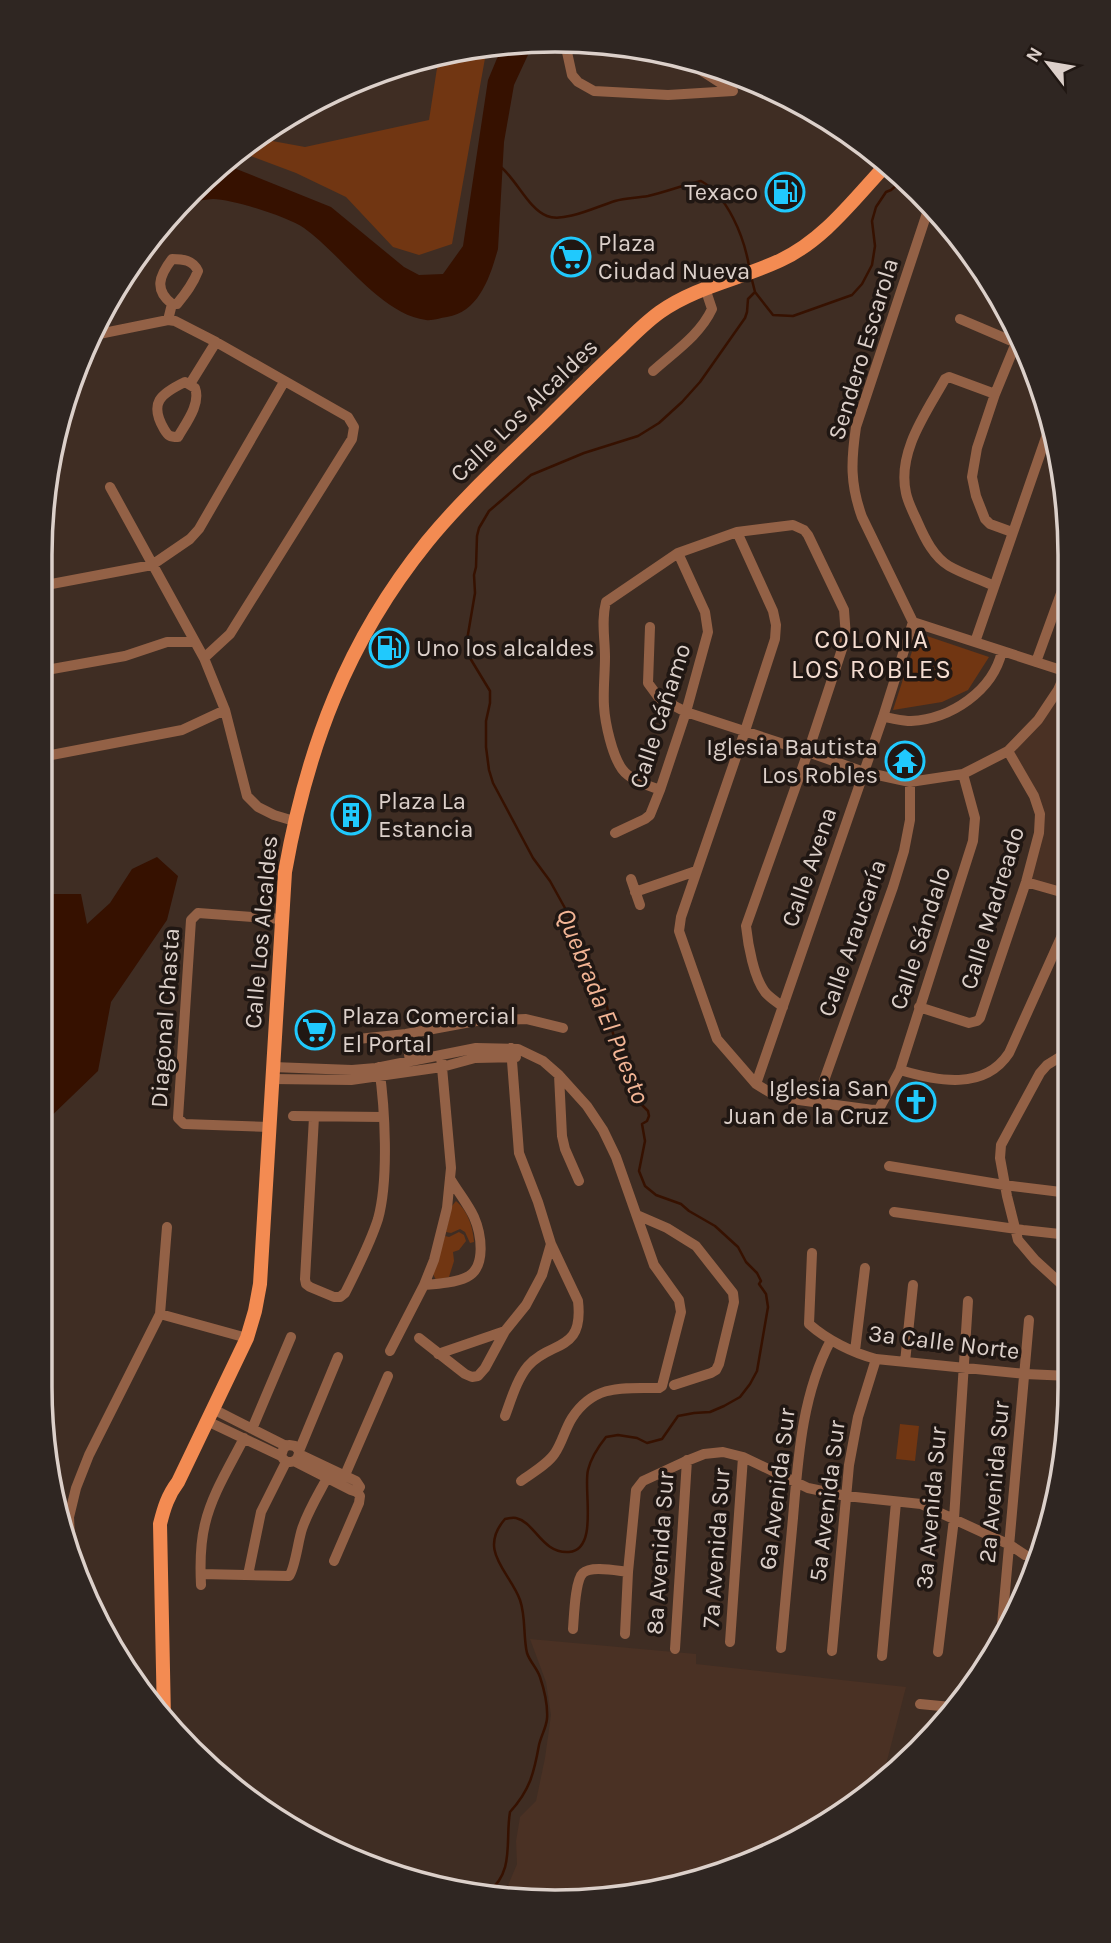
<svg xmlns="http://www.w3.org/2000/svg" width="1111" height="1943" font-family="Karla,sans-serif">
<rect width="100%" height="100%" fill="#3f2d23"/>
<!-- built -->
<path fill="#4a3124" d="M1067,672L1068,894L1026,882L1040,814L1008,748L1023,732Z
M530,1639L696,1654V1664L906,1687L881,1784L752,1864L589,1902L501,1893L507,1888L517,1864L516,1841L520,1817L536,1801L545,1758L551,1715L546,1682Z"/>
<!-- green -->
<path fill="#713612" d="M487,47L452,244L419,255L393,247L346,197L296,173L237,151L256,138L305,147L429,120L439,55Z
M918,633L989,657L968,690L942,702L893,710Z
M456,1201C468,1211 473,1227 474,1242L470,1243L465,1232L460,1229L451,1233L446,1232L452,1206Z
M459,1232L464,1235L466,1241L459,1250L453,1252L454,1261L449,1277L436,1280L433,1274L445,1236L449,1237Z
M900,1424L919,1426L915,1461L896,1459Z"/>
<!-- water -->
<path fill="#361100" d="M522,41L534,42L514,85L504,142L498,249C490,277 479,312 447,317C440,318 432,321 426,320C380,314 341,254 304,228C288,217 232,199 213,199C200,200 188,202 177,208L221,167L234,168L331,207L404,267L419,275L443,274L463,246L488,80L503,44Z
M157,857L178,876L167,920L111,1002L98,1071L41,1126V894H81L87,924L110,903L132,869Z"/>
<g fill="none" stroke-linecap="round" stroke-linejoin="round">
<!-- stream -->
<path stroke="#361100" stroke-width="2.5" d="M502,168C517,181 529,209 547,216C564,223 598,206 615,201C625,198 637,198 648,196C666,192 683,185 701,181C728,196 744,237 749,266
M751,276L755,292L773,315L793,316L852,295L862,284L872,265L875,246L872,221L876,207L886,192L891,190L904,179
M488,1892C515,1872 505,1840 510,1812C530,1790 534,1773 539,1745C541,1736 546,1728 547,1719C548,1706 544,1689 540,1677C537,1668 530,1662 527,1653C523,1636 526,1617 520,1600C510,1572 477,1551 505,1519C509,1518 513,1517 516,1518C535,1522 542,1554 569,1552C599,1550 583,1489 588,1470C591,1458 598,1447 606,1437L618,1435L637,1438L647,1443L662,1439L678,1416L694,1413L710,1412L724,1406L740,1397L750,1384L757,1371L768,1307L766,1294L759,1284L761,1281L757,1273L746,1262L738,1247L715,1226L689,1211L681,1204L656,1195L645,1186L639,1171L645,1141L642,1124L647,1121L649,1116L648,1111L641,1104L640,1090L622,1062L611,1027L605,996L576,928L550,881L533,858L493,783L489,770L486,747V721L490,703V691L467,653L466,646L475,593L474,575L476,567L477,536L479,528L489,511L531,475L584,453L638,436L659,423L682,402L700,382L745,318L747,312L748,299L755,292"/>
<!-- minor -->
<path stroke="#936146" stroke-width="10" d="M565,43L572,75L578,82L594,91L668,95L733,91L682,58
M777,94H780
M960,319L1021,345
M168,320L172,304H177C186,293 193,284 198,271C193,260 183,259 172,259C159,276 154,290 172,304
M94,335L168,320L175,321L216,342L348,417L354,427L352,439L230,634L204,658
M653,371C674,352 700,335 712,309L705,288
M185,382L195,388C201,404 186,423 178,437C170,437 168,436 164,429C149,403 160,394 185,382Z
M190,384L216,342
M110,487L204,658L225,710L247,796L258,807L274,815L294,821
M737,532L773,611L776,625L775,639L745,731L681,917L679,931L717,1039L756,1084L771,1093L784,1098L873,1110L879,1109L900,1070L973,841L975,818L963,774
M1012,532L990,524L985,519L976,496L972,477L977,448L995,394L1016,343
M41,586L152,565L190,539L199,529L284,382
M994,586C979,579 963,574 949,566C934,557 925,539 918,523C914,514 908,503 906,493C897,452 926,413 945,379L949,377L995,394
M913,622L862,517C850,484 851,461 856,427L930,204
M913,622L1067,672
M650,627L648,683L659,698L686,712L808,752L864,772L910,782L963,774L1008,751L1038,720L1058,690L1066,672
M975,642L1051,423
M1036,662L1067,577
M41,671L125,656L167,642H194
M883,717C892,718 902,721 911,721C951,719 993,691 1002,651
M41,757L182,730L225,710
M660,790C647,785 630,780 622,769C612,755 605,723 604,706C603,690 605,673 605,657C605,639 601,620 606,602L678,553L737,532L793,525L804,530L808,535L844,610L846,637L808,752L746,926C748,945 754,978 765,992C770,998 777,1002 783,1007
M615,833L645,819L650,815L660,790L686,712L708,632L705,612L678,553
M631,879L640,905
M1026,882L1068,894
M635,892L696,871
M919,1007L969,1023L977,1021L980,1018L1026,882L1039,833L1040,814L1034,796L1008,751
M406,1034L410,1061
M358,1039L406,1034L476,1021L526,1019L563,1028
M1068,1052L1047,1065L1040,1073L1001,1145L1000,1158L1007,1196L1018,1240L1035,1260L1069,1291
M273,1067L352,1070L376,1068L476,1048L518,1049L543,1061L559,1075L587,1106L603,1130L616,1157L654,1265L679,1300L681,1312L662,1386L659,1388C623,1388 594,1384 572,1418C565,1429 562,1443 555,1453C548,1464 532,1473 521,1481
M900,1070C937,1081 984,1091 1009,1053L1068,922
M559,1075L562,1136L565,1149L579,1181
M272,1079L351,1080L442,1067L475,1058L516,1057
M756,1084L883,717L913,622
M816,1103L893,887L904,851L910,820V782
M293,1116L383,1117
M314,1117L305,1279L306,1284L310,1287L334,1297H340L345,1293C357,1269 370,1244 378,1219C389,1179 385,1108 379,1067
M270,1127L184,1124L178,1118L191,920L198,913L281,919
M889,1166L1004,1185L1069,1193
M894,1212L1023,1230L1069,1235
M637,1215L667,1228L696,1246L733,1293L734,1302L719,1364L716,1370L711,1373L674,1385
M812,1253L809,1324C827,1340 853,1353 876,1359L1025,1374L1070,1376
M424,1285C437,1284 455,1283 467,1277C487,1267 481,1233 474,1217C468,1204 458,1192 451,1180
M160,1314L247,1338
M419,1338L465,1374L472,1377L478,1376L485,1368L505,1331L526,1305L542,1275L551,1244L538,1202L519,1153L511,1048
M390,1351L424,1285L434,1260L447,1208L451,1168L441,1056
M855,1351L865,1268
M438,1354L505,1331
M905,1362L913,1285
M213,1409L286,1446
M505,1416C511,1400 517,1379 528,1366C551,1340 584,1353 578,1301L551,1244
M207,1421L281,1456
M252,1429L291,1337
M1067,1434L1070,1408
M299,1451L295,1446L289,1445L284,1447L281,1456C287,1466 299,1463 299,1451L338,1357
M294,1461L351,1490L357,1492L360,1487L356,1481L299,1454
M345,1475L388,1376
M71,1559L69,1517L76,1488L89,1455L160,1314L167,1227
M334,1561L359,1503L360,1496L357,1492
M201,1574L289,1576C295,1569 298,1541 302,1529C308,1511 318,1495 327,1478
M248,1575L261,1512L286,1462
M201,1585C200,1565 200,1544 205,1524C212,1494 230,1466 244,1438
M573,1629C574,1617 575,1580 583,1573C591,1565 618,1571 628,1572
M625,1634L628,1572L636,1490L643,1481L684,1462L704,1454L723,1452L743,1457L808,1488L846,1496L921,1504L1010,1545L1025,1555
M730,1642L743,1457
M781,1648C785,1605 789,1562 793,1518C798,1458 802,1394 831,1340
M1000,1648L1029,1320
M675,1649L687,1460
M832,1651L849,1465L858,1417L876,1359
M938,1652L954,1519L968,1301
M882,1656L896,1502
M920,1704L951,1707"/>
<!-- major -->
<path stroke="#f38b52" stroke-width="14" d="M164,1718L160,1524C164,1508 168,1495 178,1482L247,1338L255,1311L260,1284L285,872C307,748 347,641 427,542C463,498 505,460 545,421C570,396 595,371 621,347C633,335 646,322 660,312C697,286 741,279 781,260C824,240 854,199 886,165"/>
</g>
<!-- icons -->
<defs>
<symbol id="fuel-ring" viewBox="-11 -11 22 22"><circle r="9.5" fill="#201713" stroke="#20c9fd" stroke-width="1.5"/><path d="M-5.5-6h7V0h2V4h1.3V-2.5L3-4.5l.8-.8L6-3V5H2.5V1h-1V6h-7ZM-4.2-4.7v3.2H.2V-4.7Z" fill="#20c9fd"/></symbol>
<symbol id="supermarket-ring" viewBox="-11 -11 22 22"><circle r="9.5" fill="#201713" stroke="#20c9fd" stroke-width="1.5"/><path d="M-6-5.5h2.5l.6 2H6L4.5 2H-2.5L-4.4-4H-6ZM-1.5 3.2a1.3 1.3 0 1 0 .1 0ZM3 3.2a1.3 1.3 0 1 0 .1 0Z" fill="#20c9fd"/></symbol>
<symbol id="temple-ring" viewBox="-11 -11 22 22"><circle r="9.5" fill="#201713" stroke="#20c9fd" stroke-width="1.5"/><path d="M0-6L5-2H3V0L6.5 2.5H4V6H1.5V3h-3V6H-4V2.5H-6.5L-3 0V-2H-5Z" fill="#20c9fd"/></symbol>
<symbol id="building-ring" viewBox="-11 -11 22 22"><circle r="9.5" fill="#201713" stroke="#20c9fd" stroke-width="1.5"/><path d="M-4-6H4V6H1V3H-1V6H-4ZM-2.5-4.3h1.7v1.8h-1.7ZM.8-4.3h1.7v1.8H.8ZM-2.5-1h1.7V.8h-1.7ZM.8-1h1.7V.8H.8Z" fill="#20c9fd"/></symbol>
<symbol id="church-ring" viewBox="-11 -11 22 22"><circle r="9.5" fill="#201713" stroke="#20c9fd" stroke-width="1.5"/><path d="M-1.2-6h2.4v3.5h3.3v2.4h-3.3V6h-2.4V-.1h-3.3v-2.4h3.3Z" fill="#20c9fd"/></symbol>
</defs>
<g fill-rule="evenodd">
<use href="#fuel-ring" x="763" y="170" width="44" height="44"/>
<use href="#supermarket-ring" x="549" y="235" width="44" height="44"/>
<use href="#fuel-ring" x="367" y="626" width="44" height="44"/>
<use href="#temple-ring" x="883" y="739" width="44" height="44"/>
<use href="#building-ring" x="329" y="793" width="44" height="44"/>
<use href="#supermarket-ring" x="293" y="1008" width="44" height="44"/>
<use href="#church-ring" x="894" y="1080" width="44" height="44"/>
</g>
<g text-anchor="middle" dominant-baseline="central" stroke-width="7" stroke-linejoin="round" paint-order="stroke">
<!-- poi labels -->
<g font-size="24" fill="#dcd0ca" stroke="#201713" text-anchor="start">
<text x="758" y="192" text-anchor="end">Texaco</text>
<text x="598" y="243">Plaza<tspan x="598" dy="28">Ciudad Nueva</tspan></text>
<text x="416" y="648">Uno los alcaldes</text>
<text x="878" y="747" text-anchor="end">Iglesia Bautista<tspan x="878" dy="28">Los Robles</tspan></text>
<text x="378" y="801">Plaza La<tspan x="378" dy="28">Estancia</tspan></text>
<text x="342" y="1016">Plaza Comercial<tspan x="342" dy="28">El Portal</tspan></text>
<text x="889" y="1088" text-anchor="end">Iglesia San<tspan x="889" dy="28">Juan de la Cruz</tspan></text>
</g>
<!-- street labels -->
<g font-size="24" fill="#dcd0ca" stroke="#201713">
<text transform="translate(863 349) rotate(-73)">Sendero Escarola</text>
<text transform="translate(524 410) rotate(-44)">Calle Los Alcaldes</text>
<text transform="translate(660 716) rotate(-72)">Calle Cáñamo</text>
<text transform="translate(809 867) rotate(-71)">Calle Avena</text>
<text transform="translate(992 908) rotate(-73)">Calle Madreado</text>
<text transform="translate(261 932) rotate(-85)">Calle Los Alcaldes</text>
<text transform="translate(852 938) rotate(-71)">Calle Araucaría</text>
<text transform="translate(920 938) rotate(-72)">Calle Sándalo</text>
<text transform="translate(165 1018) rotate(-86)">Diagonal Chasta</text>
<text transform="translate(944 1342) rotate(7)">3a Calle Norte</text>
<text transform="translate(994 1482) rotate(-85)">2a Avenida Sur</text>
<text transform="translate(777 1489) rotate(-83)">6a Avenida Sur</text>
<text transform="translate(827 1501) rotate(-83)">5a Avenida Sur</text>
<text transform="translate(931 1508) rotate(-85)">3a Avenida Sur</text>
<text transform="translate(716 1548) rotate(-86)">7a Avenida Sur</text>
<text transform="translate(660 1553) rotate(-86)">8a Avenida Sur</text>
</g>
<!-- neighbourhood labels -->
<g font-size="26" letter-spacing="2" fill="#f5ddd1" stroke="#201713">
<text x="872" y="639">COLONIA<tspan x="872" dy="30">LOS ROBLES</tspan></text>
</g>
<!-- water labels -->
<g font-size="26" font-style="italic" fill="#f3b595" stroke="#201713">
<text transform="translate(603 1006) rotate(68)">Quebrada El Puesto</text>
</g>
</g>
<!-- crop -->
<path d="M0 0H1111V1943H0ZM555 52H555A503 503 0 0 1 1058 555V1387A503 503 0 0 1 555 1890H555A503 503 0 0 1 52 1387V555A503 503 0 0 1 555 52Z" fill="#2f2622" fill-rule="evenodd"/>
<path fill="none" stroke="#dcd0ca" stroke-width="3.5" d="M555 52H555A503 503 0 0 1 1058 555V1387A503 503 0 0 1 555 1890H555A503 503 0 0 1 52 1387V555A503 503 0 0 1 555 52Z"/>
<!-- north arrow -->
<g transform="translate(1048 63) rotate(301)" stroke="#201713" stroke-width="5" paint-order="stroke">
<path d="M0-5L12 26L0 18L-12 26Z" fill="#dcd0ca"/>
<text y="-10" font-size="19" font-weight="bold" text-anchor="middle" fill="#dcd0ca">N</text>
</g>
</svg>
